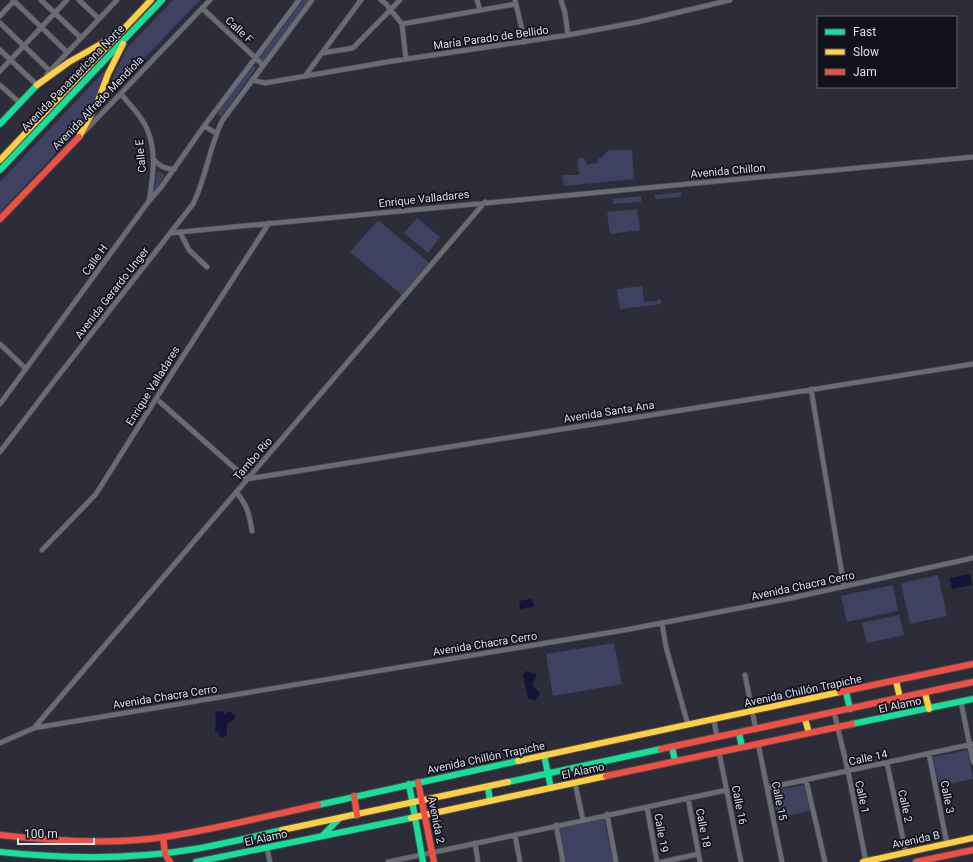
<svg xmlns="http://www.w3.org/2000/svg" width="973" height="862" font-family="Roboto,sans-serif">
<rect width="100%" height="100%" fill="#2c2d39"/>
<!-- green -->
<path fill="#3f4161" d="M173,0H200L98,107L127,48Z
M303,0H309L262,62L258,59Z
M253,65L256,68L221,117L217,114Z
M108,67L87,120L0,212V182Z
M610,150H632L634,179L564,186L562,175H579L577,158H584L587,165H590V164L598,163V159L603,157L605,153Z
M157,171L160,172L165,176L154,192Z
M681,192V197L655,199V195Z
M641,196V202L613,204V199Z
M637,209L640,230L610,234L607,212Z
M417,218L440,237L428,253L404,233Z
M378,220L429,263L402,295L350,252Z
M642,286L644,302L657,301V300L661,299V304L620,309L617,289Z
M938,575L947,616L910,624L901,583Z
M893,585L898,611L847,622L841,596Z
M899,615L904,635L867,643L862,623Z
M614,643L622,684L553,696L546,654Z
M967,750L973,779L939,786L933,757Z
M804,785L810,811L778,818L772,791Z
M604,819L613,862H566L559,828Z"/>
<!-- water -->
<path fill="#151338" d="M970,574L972,585L952,589L950,578Z
M532,599L534,607L520,609L519,601Z
M526,671L537,674L533,683L534,687L539,692L540,694L536,700L528,699L523,675Z
M223,711L225,715L227,712H228V711L231,712L235,716L234,719L227,724V734L223,738L219,736L218,731L215,733C215,725 217,720 215,712Z"/>
<g fill="none" stroke-linecap="round" stroke-linejoin="round">
<defs>
<path id="street" d="M13,0L67,52
M41,0L81,38
M79,0L99,19
M381,0L386,4L402,24L406,59
M477,0L480,10
M515,0L525,42
M561,0L565,13L568,35
M202,8L263,65
M0,16L15,0
M0,23L50,71
M402,24L516,4
M0,50L37,85L38,84
M322,53L353,48L400,0
M0,71L67,0
M47,74L117,0
M305,76L361,0
M252,80L265,83L393,61L568,35L638,22L730,0
M0,85L20,103
M121,94C130,105 142,116 147,129C157,151 153,178 149,201
M204,126L216,133
M84,132L210,0
M153,159C160,166 164,169 175,169
M180,232L189,250L207,267
M170,233L973,157
M0,344L26,369
M811,389L844,586
M160,402L247,479L973,364
M0,404L149,201L162,186L204,126L299,0
M0,452L55,380L193,204C206,178 209,148 222,121L312,0
M236,492C248,506 249,514 252,531
M42,550L96,494L169,378L269,223
M662,623L666,647L688,725
M745,675L756,730
M961,702L973,762
M834,712L848,771L866,862
M714,720L717,738
M34,728L485,202
M0,743L34,728L625,630L787,599L973,558
M758,743L782,862
M719,752L741,862
M929,754L947,844
M887,763L906,853
M806,780L825,862
M575,783L583,820
M767,788L973,744
M688,798L700,862
M647,807L657,862
M607,814L616,862
M556,825L563,862
M515,835L520,862
M475,843L478,862
M267,848L270,862
M388,862L727,790
M662,862L698,854"/>
<path id="fast" d="M0,124L37,85
M0,170L162,0
M846,692L850,709
M852,724L973,699
M739,733L742,747
M672,747L675,761
M544,755L551,788
M508,782L661,749
M409,784L423,862
M488,787L490,801
M318,805L518,761
M322,836L340,818
M0,852C65,859 130,860 195,849C224,844 253,837 282,830
M196,862L411,818"/>
<path id="slow" d="M37,85L69,62L113,37
M79,137L98,101L108,74L123,44
M0,160L151,0
M896,681L900,698
M925,693L929,709
M805,719L809,733
M518,761L840,692
M411,818L606,776
M282,830L508,782
M863,862L973,838"/>
<path id="jam" d="M0,219L79,137
M840,692L973,664
M661,749L973,682
M606,776L852,724
M418,782L434,862
M354,796L357,815
M0,835C52,841 112,845 164,837C216,829 267,816 318,805
M163,837L165,854L170,862
M916,862L973,850"/>
</defs>
<!-- street casing -->
<use href="#street" stroke="#4a4b55" stroke-width="6"/>
<!-- fast casing -->
<use href="#fast" stroke="#4a4b55" stroke-width="8"/>
<!-- slow casing -->
<use href="#slow" stroke="#4a4b55" stroke-width="8"/>
<!-- jam casing -->
<use href="#jam" stroke="#4a4b55" stroke-width="8"/>
<!-- street -->
<use href="#street" stroke="#6b6b74" stroke-width="4.5"/>
<!-- fast -->
<use href="#fast" stroke="#16e098" stroke-width="6"/>
<!-- slow -->
<use href="#slow" stroke="#ffcf43" stroke-width="6"/>
<!-- jam -->
<use href="#jam" stroke="#f24e42" stroke-width="6"/>
</g>
<g text-anchor="middle" dominant-baseline="central" stroke-width="3.5" stroke-linejoin="round" paint-order="stroke">
<!-- street labels -->
<g font-size="11" fill="#dddfed" stroke="#12121c">
<text transform="translate(239 30) rotate(43)">Calle F</text>
<text transform="translate(491 38) rotate(-8)">María Parado de Bellido</text>
<text transform="translate(73 78) rotate(-46)">Avenida Panamericana Norte</text>
<text transform="translate(98 103) rotate(-46)">Avenida Alfredo Mendiola</text>
<text transform="translate(141 156) rotate(-95)">Calle E</text>
<text transform="translate(728 171) rotate(-5)">Avenida Chillon</text>
<text transform="translate(424 199) rotate(-6)">Enrique Valladares</text>
<text transform="translate(95 260) rotate(-54)">Calle H</text>
<text transform="translate(112 293) rotate(-52)">Avenida Gerardo Unger</text>
<text transform="translate(153 386) rotate(-58)">Enrique Valladares</text>
<text transform="translate(609 412) rotate(-9)">Avenida Santa Ana</text>
<text transform="translate(253 459) rotate(-49)">Tambo Rio</text>
<text transform="translate(803 586) rotate(-12)">Avenida Chacra Cerro</text>
<text transform="translate(485 644) rotate(-9)">Avenida Chacra Cerro</text>
<text transform="translate(803 691) rotate(-12)">Avenida Chillón Trapiche</text>
<text transform="translate(165 697) rotate(-9)">Avenida Chacra Cerro</text>
<text transform="translate(900 705) rotate(-12)">El Alamo</text>
<text transform="translate(486 758) rotate(-12)">Avenida Chillón Trapiche</text>
<text transform="translate(868 758) rotate(-12)">Calle 14</text>
<text transform="translate(583 771) rotate(-12)">El Alamo</text>
<text transform="translate(862 797) rotate(78)">Calle 1</text>
<text transform="translate(947 797) rotate(79)">Calle 3</text>
<text transform="translate(779 801) rotate(79)">Calle 15</text>
<text transform="translate(739 805) rotate(79)">Calle 16</text>
<text transform="translate(905 806) rotate(78)">Calle 2</text>
<text transform="translate(436 820) rotate(79)">Avenida 2</text>
<text transform="translate(703 828) rotate(79)">Calle 18</text>
<text transform="translate(661 833) rotate(80)">Calle 19</text>
<text transform="translate(266 838) rotate(-12)">El Alamo</text>
<text transform="translate(916 840) rotate(-12)">Avenida B</text>
</g>
</g>
<!-- legend -->
<rect x="817" y="16" width="140" height="72" fill="#12121c" stroke="#636470"/>
<rect x="825" y="29" width="20" height="6" fill="#16e098" stroke="#636470"/>
<text x="853" y="36" font-size="12" fill="#dddfed">Fast</text>
<rect x="825" y="49" width="20" height="6" fill="#ffcf43" stroke="#636470"/>
<text x="853" y="56" font-size="12" fill="#dddfed">Slow</text>
<rect x="825" y="69" width="20" height="6" fill="#f24e42" stroke="#636470"/>
<text x="853" y="76" font-size="12" fill="#dddfed">Jam</text>
<!-- scale -->
<path d="M18 838v6h76v-6" fill="none" stroke="#dddfed" stroke-width="2"/>
<text x="24" y="838" font-size="12" fill="#dddfed" stroke="#12121c" stroke-width="3" paint-order="stroke">100 m</text>
</svg>
